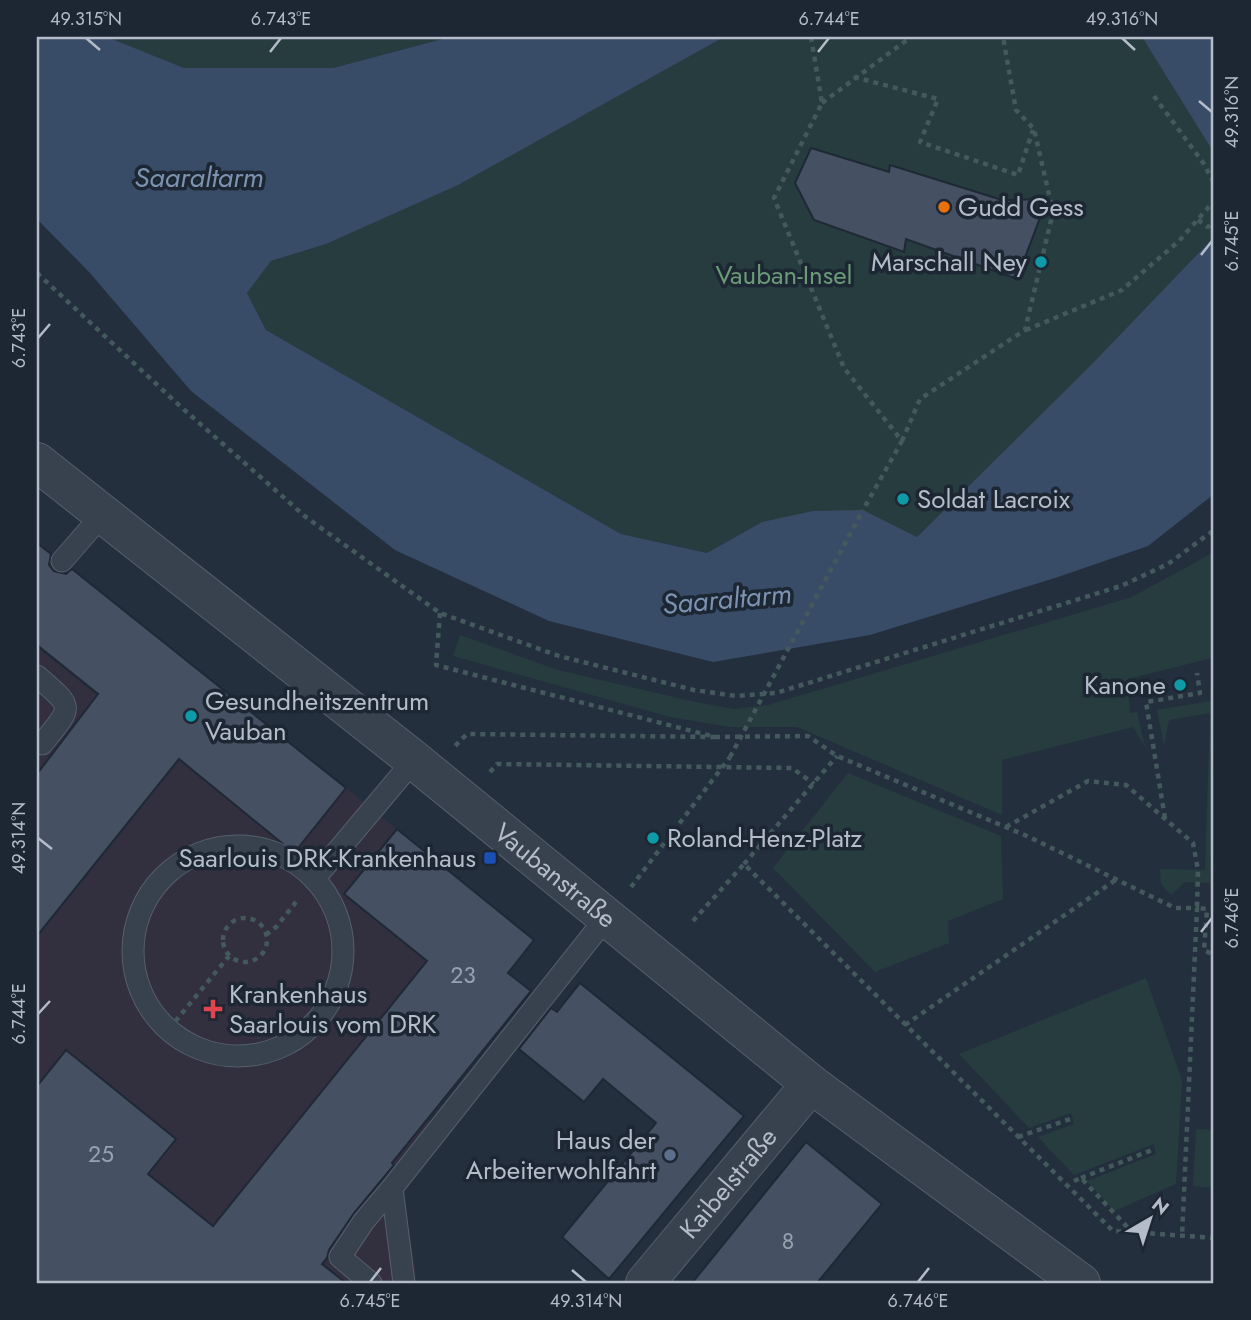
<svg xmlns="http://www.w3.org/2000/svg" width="1251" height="1320" font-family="Jost,sans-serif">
<rect width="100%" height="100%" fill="#242f3e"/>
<!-- medical -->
<path fill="#32303f" d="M37,647L294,852L346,788L397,829L345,894L427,961L350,1056L447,1135L403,1189L417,1281L420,1283H37Z"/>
<!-- green -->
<path fill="#263c3f" d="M107,37H450L333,68H183Z
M724,37H1142L1214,153V237L1091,365L917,537L863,510L762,522L707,553L621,534L266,330L247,293L271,261L326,244L457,185Z
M1214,552V757L1210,883L1185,882L1171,895L1161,884L1160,869L1205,870L1210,713L1169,720L1164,745L1157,710L1210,701L1212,658L1128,679L1130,713L1137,712L1145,747L1133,727L1002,760V815L797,727H730L670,717L453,656L460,635L558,670L691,701L734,709L768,705L1132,597Z
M848,773L1001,836L1003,899L948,921L949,943L875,972L773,868Z
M1146,978L1182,1080L1176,1184L1114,1211L1087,1181L1156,1154L1154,1144L1074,1175L1038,1137L1074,1124L1071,1113L1029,1128L959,1054Z
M1196,1129L1214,1130V1188L1193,1186Z"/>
<!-- water -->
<path fill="#394c67" d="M37,37H107L184,68H333L450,37H724L458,185L326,244L271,261L247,293L266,330L621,534L707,553L762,522L813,511L863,510L917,537L1091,365L1214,237V494L1148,546L1058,577L870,635L713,662L549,621L395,550L191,391L90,273L37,219Z
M1142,37H1214V153Z"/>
<!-- building -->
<path fill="#455162" stroke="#1f2835" stroke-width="2" d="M811,148L889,172L890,165L1002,200L1047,199L1017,279L906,239L904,252L814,220L795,183Z
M37,543L51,554L49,565L54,571L66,574L72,569L346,788L294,853L179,759L37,936V774L98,694L37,645Z
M397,829L534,940L508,973L531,991L392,1163L394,1165L354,1213L329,1250L327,1258L322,1264L346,1283H37V1086L66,1050L176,1139L148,1174L213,1226L427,961L344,894Z
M580,983L744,1116L609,1279L562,1237L656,1123L603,1079L584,1102L519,1049L551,1008L557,1012Z
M806,1142L882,1204L817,1283H692Z"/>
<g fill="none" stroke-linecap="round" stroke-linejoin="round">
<defs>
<path id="lane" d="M62,561L103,514
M37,676C74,708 74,705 42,744
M133 951a105 105 0 1 1 210 0a105 105 0 1 1-210 0Z
M314,879L414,760
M392,1188L404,1283
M371,1283L340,1257L364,1221L392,1188L606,918"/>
<g id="street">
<path id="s1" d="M37,462L414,760L811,1084L1081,1283"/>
<path id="s2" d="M645,1283L811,1084"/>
</g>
</defs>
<!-- lane casing -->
<use href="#lane" stroke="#565f6c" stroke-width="23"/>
<!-- street casing -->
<use href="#street" stroke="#565f6c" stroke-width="40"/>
<!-- path -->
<path stroke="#44595c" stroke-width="4.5" stroke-dasharray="5 5" stroke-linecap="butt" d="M811,37L822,103L774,198L844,368L902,441L863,510
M854,77L938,99L920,142L1018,175L1033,130
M1154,96L1204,164L1214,183
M822,103L911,37
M1198,220L1208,227L1214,221
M37,273L181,407L307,518L440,613L559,656L694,690L736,696L776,693L1121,586L1168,564L1214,530
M1026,330L1122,290L1179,241L1214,201
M902,441L920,399L1025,330L1053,212L1034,129L1016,110L1003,37
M440,613L436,665L715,737L467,734L455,746
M715,737L808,736L837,756L1027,836L1175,908H1197L1182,1236
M490,772L497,764L792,768L814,784
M1165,818L1146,702L1200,693L1197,673
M1006,827L1088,781L1126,785L1193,843L1198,870L1197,908L1207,909L1204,950L1214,955
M744,864L837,756
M631,887L730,757
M223 940a22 22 0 1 1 44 0a22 22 0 1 1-44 0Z
M693,921L744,864L1113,1231L1132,1232
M266,935L276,927L296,902
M905,1025L1117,879
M169,1029L229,956
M1018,1137L1073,1118
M1081,1178L1152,1150
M1074,1181L1081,1178L1132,1232L1214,1238"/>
<!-- lane -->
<use href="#lane" stroke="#38414e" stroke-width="21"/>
<!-- street -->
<use href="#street" stroke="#38414e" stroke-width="38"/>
<!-- path-bridge -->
<path stroke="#44595c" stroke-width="4.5" stroke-dasharray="5 5" stroke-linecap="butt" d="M730,757L863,510"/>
</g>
<!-- ticks -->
<path fill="none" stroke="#b4bcc9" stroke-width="2.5" d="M86,38L100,50M1122,38L1135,50M270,52L281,38M818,52L829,38M1199,101L1212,112M1201,255L1212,241M38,338L50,324M38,838L52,849M1201,932L1212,918M38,1014L50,1001M572,1270L586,1282M370,1282L381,1268M918,1282L929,1268"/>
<!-- markers -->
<circle fill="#e8710a" stroke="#1d2633" stroke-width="2.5" cx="944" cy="207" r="7"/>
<g fill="#0f9aa8" stroke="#1d2633" stroke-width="2.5">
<circle cx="1041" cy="262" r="7"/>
<circle cx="903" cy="499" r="7"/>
<circle cx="1180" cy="685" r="7"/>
<circle cx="191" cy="716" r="7"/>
<circle cx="653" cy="838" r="7"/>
</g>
<rect fill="#1a4fb4" stroke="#1d2633" stroke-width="2.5" x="483" y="851" width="14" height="14" rx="3.5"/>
<path fill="#e0444e" stroke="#1d2633" stroke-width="2.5" d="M209.5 998.5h7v7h7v7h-7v7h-7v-7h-7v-7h7z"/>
<circle fill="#5c6f8a" stroke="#1d2633" stroke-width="2.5" cx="670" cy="1155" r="7"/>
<g text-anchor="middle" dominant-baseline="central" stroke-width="7" stroke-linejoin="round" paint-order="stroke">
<!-- number labels -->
<g font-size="23" fill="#98a1af">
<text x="463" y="975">23</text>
<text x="101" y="1154">25</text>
<text x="788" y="1241">8</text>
</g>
<!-- poi labels -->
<g font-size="26" fill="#b4bcc9" stroke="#1d2633" text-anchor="start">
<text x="958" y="207">Gudd Gess</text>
<text x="1027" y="262" text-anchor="end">Marschall Ney</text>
<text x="917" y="499">Soldat Lacroix</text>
<text x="1166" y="685" text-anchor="end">Kanone</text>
<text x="205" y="701">Gesundheitszentrum<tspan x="205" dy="30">Vauban</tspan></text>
<text x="667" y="838">Roland-Henz-Platz</text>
<text x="476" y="858" text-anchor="end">Saarlouis DRK-Krankenhaus</text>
<text x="229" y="994">Krankenhaus<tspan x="229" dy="30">Saarlouis vom DRK</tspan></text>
<text x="656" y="1140" text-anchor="end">Haus der<tspan x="656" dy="30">Arbeiterwohlfahrt</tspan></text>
</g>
<!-- park labels -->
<g font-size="26" fill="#6b9a76" stroke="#1d2633">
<text x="784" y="275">Vauban-Insel</text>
</g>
<!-- street labels -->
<g font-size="26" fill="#b4bcc9" stroke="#1d2633">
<text stroke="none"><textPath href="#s1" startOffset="663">Vaubanstraße</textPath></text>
<text stroke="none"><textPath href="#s2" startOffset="130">Kaibelstraße</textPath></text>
</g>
<!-- water labels -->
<g font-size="28" font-style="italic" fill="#7c92b1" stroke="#1d2633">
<text x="199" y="177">Saaraltarm</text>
<text transform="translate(727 599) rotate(-5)">Saaraltarm</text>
</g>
</g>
<!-- border -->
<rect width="1251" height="1320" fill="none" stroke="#1d2633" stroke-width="77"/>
<!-- north arrow -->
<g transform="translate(1150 1219) rotate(39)" stroke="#1d2633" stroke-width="5" paint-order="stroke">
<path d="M0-5L12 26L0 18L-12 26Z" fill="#b4bcc9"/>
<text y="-10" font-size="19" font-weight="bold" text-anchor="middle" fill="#b4bcc9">N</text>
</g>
<rect x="38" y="38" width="1174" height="1244" fill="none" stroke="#b4bcc9" stroke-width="2.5"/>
<g font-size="18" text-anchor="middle" fill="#b4bcc9">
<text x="86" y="25">49.315°N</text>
<text x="281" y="25">6.743°E</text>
<text x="829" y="25">6.744°E</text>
<text x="1122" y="25">49.316°N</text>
<text transform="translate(1232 112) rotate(-90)" y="6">49.316°N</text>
<text transform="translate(1232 241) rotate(-90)" y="6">6.745°E</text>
<text transform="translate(19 338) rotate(-90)" y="6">6.743°E</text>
<text transform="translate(19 838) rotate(-90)" y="6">49.314°N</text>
<text transform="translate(1232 918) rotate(-90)" y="6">6.746°E</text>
<text transform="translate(19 1014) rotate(-90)" y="6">6.744°E</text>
<text x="370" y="1307">6.745°E</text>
<text x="586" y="1307">49.314°N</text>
<text x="918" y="1307">6.746°E</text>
</g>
</svg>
